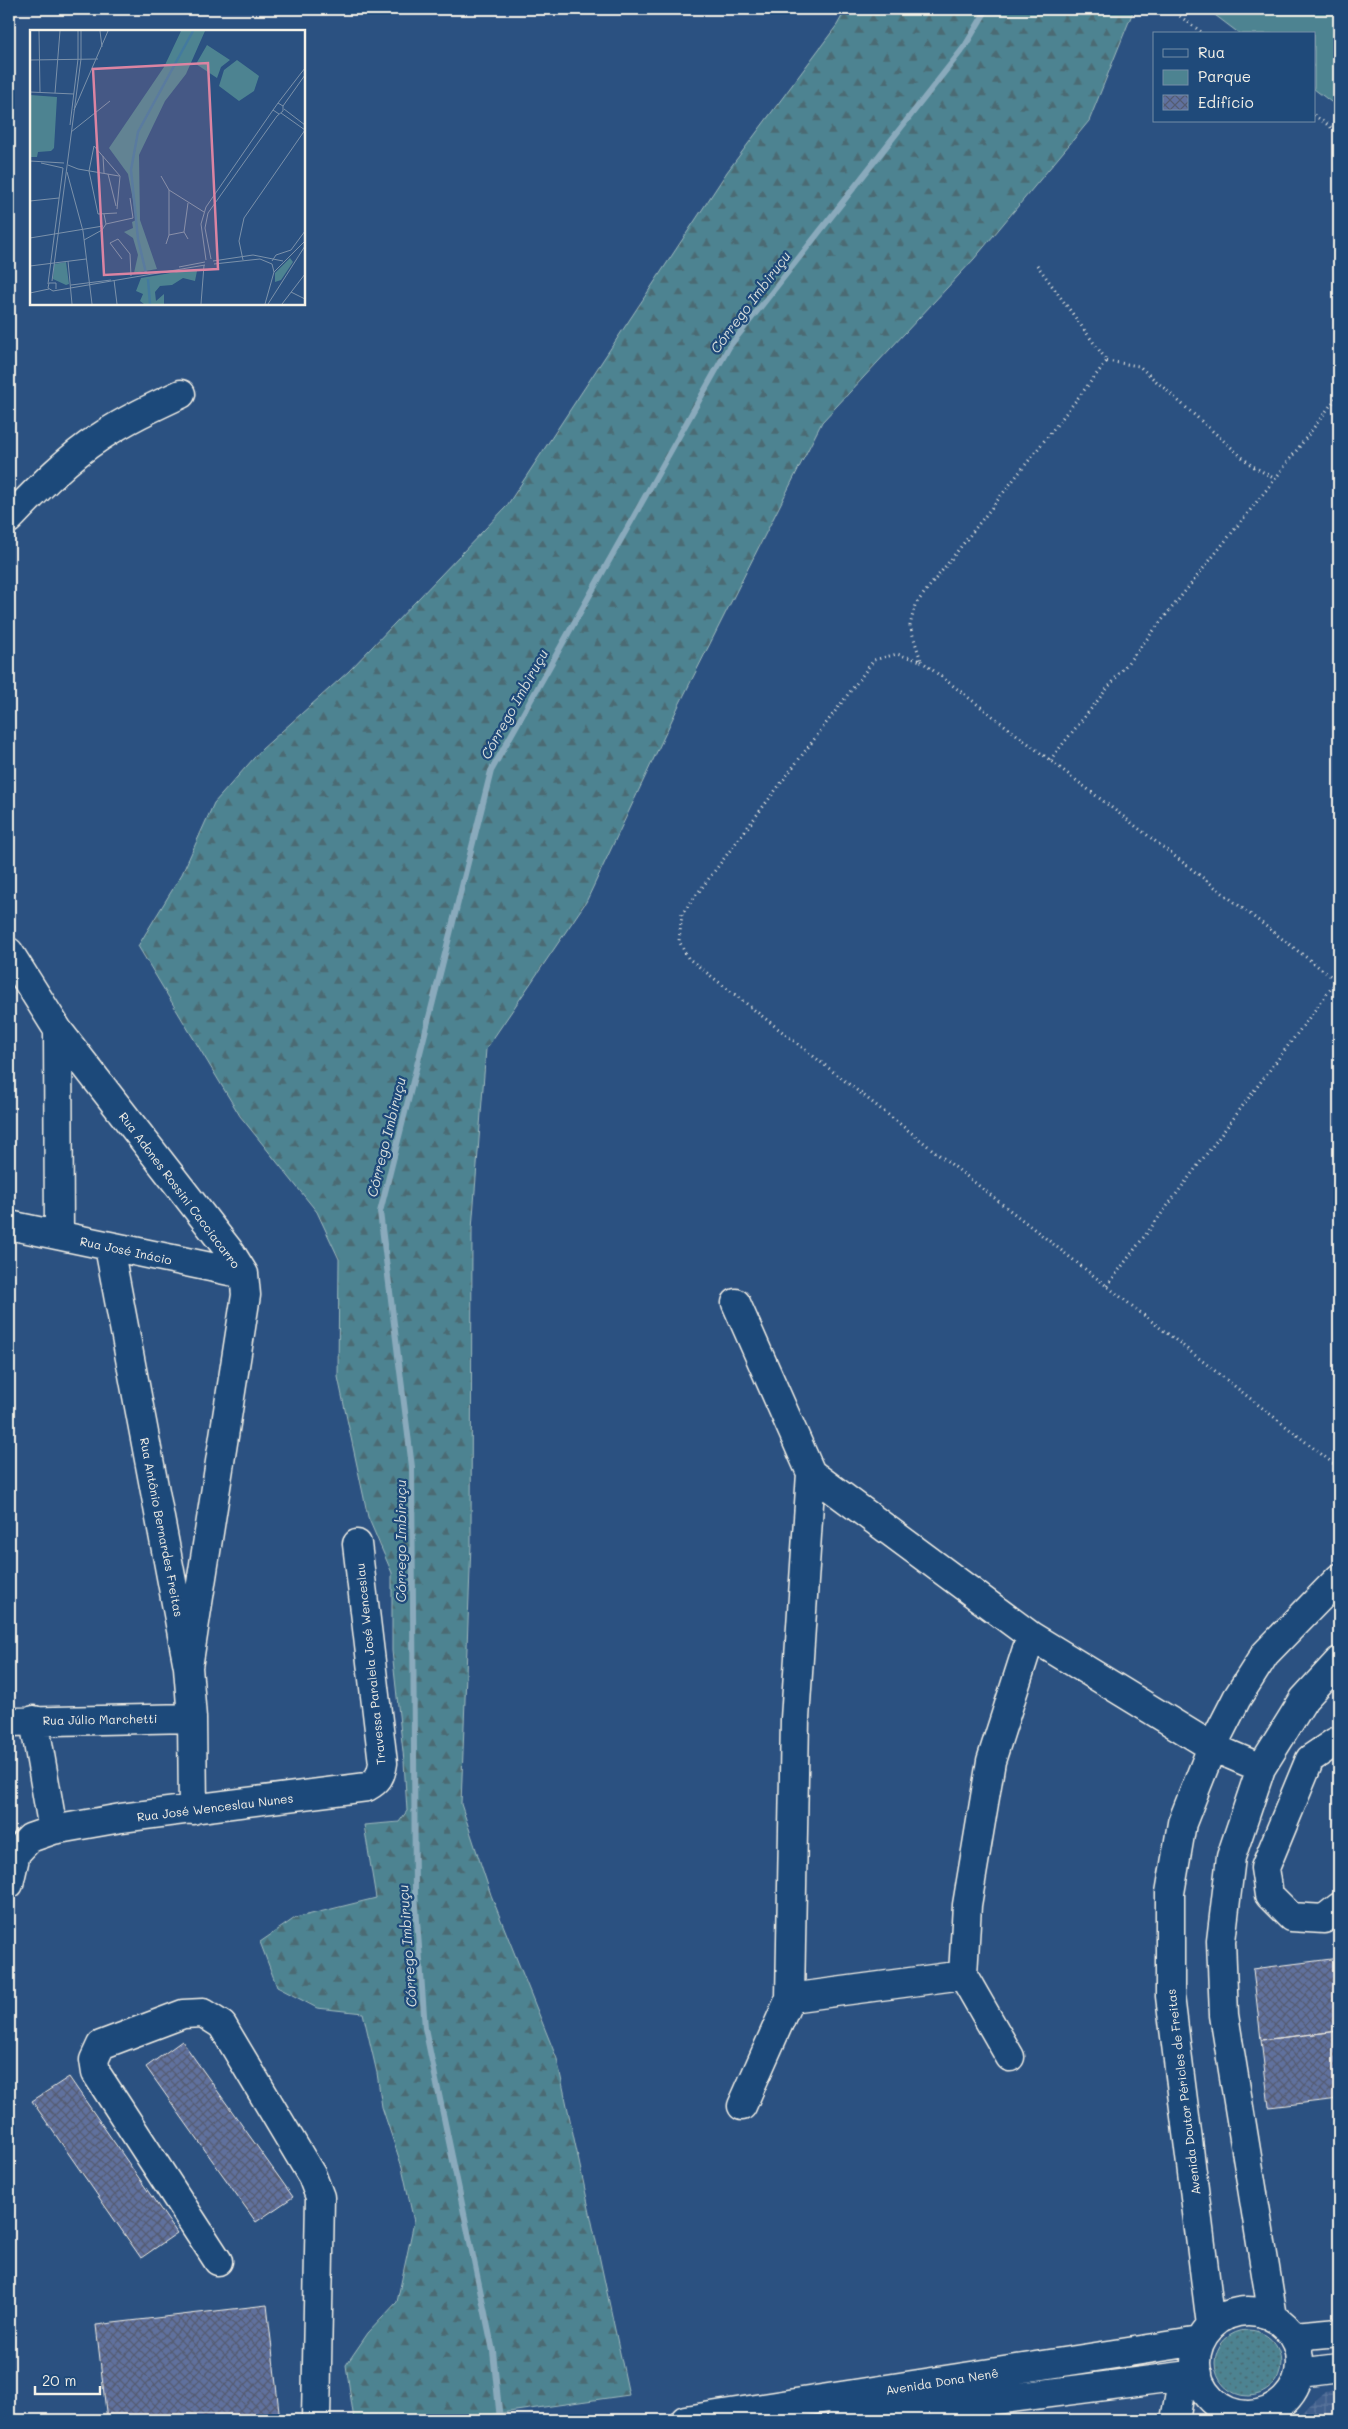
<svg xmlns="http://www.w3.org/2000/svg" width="1348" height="2429" font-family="Mali,sans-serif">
<defs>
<pattern id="industrial-grid" width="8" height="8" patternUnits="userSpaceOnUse" patternTransform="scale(1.25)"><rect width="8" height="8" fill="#3f5e8c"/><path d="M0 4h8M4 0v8" fill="none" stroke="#5b769c"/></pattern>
<pattern id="grass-dots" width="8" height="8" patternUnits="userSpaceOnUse" patternTransform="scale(1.25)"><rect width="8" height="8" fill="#4d8391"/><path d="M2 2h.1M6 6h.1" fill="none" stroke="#4b6b73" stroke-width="1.8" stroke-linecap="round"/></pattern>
<pattern id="forest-firs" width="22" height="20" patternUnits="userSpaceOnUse" patternTransform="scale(1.25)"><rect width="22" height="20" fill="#4d8391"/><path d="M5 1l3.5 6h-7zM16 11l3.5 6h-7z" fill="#4b6b73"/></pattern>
<pattern id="building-cross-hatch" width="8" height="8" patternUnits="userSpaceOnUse" patternTransform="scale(1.25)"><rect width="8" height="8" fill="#60719e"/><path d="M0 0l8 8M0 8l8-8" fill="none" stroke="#545c72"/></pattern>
</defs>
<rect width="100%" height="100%" fill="#2b5181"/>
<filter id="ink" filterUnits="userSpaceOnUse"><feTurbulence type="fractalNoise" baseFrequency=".02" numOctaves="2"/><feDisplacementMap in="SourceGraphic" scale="10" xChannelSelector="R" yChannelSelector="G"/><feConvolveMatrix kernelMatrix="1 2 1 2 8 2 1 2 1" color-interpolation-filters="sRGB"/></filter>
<g filter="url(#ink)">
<!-- industrial -->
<path fill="url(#industrial-grid)" d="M1339,2390V2420H1293L1325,2392Z"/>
<!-- grass -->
<path fill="url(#grass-dots)" stroke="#a0babc" d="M1215 2363a33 33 0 1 1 66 0a33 33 0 1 1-66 0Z"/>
<!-- forest -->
<path fill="url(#forest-firs)" stroke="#a0babc" d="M846,9H1134L1089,121L974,259L822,422L679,705L586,902L486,1049L472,1229L471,1544L461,1804L491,1895L557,2059L629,2395L452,2420H354L346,2365L368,2333L397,2302L414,2222L402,2167L382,2107L377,2073L363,2013L317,2008L277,1987L260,1942L295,1918L376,1898L364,1825L399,1822L407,1811L404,1761L392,1651V1573L368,1517L338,1377L339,1259L317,1212L240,1116L138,946L182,874L214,803L262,749L349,671L506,507L727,172L837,25Z"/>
<!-- park -->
<path fill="#4d8391" stroke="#a0babc" d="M1207,9H1339V108L1314,89V34H1240Z"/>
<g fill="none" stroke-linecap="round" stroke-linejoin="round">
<!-- stream -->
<path stroke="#8aaabc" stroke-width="6" d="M500,2420L493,2351L425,2028L415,1893L412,1467L380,1212L491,771L729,347L965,46L987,9"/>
</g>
<!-- building -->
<path fill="url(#building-cross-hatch)" stroke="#f4f1e8" d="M1339,1958V2031L1261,2040L1253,1969Z
M1339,2031V2099L1269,2107L1261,2040Z
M182,2041L293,2197L256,2222L146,2067Z
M69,2077L177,2233L141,2258L32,2101Z
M9,2135L13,2186H9Z
M267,2305L280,2420H107L96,2325Z"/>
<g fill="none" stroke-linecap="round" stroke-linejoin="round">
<defs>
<path id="minor" d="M9,519C37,490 66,459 100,437C125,420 153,407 181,394
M9,952L58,1030L231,1253L244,1274L246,1295L188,1667
M58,1030L59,1235
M9,1225L244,1274
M109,1247L188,1667L192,1718L193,1810
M736,1303L811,1473L795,1719L790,1998L742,2106
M811,1473L1031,1636L1212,1747L1261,1768
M34,1720L53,1830
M9,1722L192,1718
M1339,1742H1335L1310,1759L1265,1868L1269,1895L1291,1917L1324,1919L1339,1907
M9,1884L16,1853L30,1838L53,1830L121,1818L367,1787C378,1781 381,1776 383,1763L357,1544
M790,1998L963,1975
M1010,2057L963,1975L967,1905L991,1761L1031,1636
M218,2261L96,2073L94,2060L101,2045L183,2014L203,2013L222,2025L312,2176L320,2197L316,2420
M1196 2363a52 52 0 1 1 104 0a52 52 0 1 1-104 0Z
M1273,2317L1224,2015L1221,1941L1231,1857L1261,1768L1304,1699L1339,1661
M1211,2325L1170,1996V1893L1182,1823L1212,1747L1237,1698L1265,1654L1339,1578
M1294,2336L1339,2332
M1300,2373L1339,2368
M685,2420L1200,2341
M841,2420L1198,2374
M1175,2420L1183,2376"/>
</defs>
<!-- minor casing -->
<use href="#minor" stroke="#f4f1e8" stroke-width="31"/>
<!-- path -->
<path stroke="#f4f1e8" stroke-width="3" stroke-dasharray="1 4" stroke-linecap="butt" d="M1181,9L1177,14L1204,34
M1314,115L1339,133
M1037,265L1107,361L915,605L910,626L921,661L897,654L874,660L682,914L679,941L688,958L1339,1468
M1107,361L1139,366L1251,465L1275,479
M921,661L1337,981
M1050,760L1275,479L1339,394
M1107,1286L1339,978"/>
<!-- minor -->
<use href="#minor" stroke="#1f4a7a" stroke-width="28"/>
</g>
</g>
<g text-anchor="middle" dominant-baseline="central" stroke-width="4.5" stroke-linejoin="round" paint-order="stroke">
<!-- street labels -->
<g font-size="12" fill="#f4f1e8" stroke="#1f4a7a">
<text transform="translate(180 1190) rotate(53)">Rua Adones Rossini Cacciacarro</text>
<text transform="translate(126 1250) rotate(12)">Rua José Inácio</text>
<text transform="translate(162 1527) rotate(79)">Rua Antônio Bernardes Freitas</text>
<text transform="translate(370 1664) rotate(-96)">Travessa Paralela José Wenceslau</text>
<text transform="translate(100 1719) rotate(-1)">Rua Júlio Marchetti</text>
<text transform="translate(215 1807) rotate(-7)">Rua José Wenceslau Nunes</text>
<text transform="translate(1183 2092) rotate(-97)">Avenida Doutor Péricles de Freitas</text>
<text transform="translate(942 2381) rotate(-9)">Avenida Dona Nenê</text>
</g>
<!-- water labels -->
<g font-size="14" font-style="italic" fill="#d9dfdd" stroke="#1f4a7a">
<text transform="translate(750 302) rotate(-53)">Córrego Imbiruçu</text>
<text transform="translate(514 704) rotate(-61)">Córrego Imbiruçu</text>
<text transform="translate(386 1137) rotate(-76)">Córrego Imbiruçu</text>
<text transform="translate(400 1541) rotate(-90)">Córrego Imbiruçu</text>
<text transform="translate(407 1946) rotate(-94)">Córrego Imbiruçu</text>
</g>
</g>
<!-- overview -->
<g transform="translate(30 30)">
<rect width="275" height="275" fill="#2b5181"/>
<path d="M151,1H175L156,44L135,71L109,125L110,190L127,239L104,243L108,225L103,208L94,202L103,198L102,192L106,190L103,170L98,144L79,118L134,37ZM158,240L167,241L165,251L153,248L142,255L130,256L125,262L126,271L134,264V274H139H114L110,271L113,264L106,261L111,248Z" fill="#4d8391"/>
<path d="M177,15L200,30L191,37L187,48L166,34ZM207,30L229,46L224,61L209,71L189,56L194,40ZM0,65L27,67L24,118L21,121L8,122L7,127H0ZM260,228L263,232L251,250L245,252V243ZM36,232L39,254L36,255L23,249L24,234Z" fill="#4d8391"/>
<path fill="none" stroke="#437a9f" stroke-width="2.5" d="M116,243L108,209L101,140L108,102L163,1M118,249L120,274"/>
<path fill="none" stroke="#7b91aa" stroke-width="1" d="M9,1L10,62M70,1L72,17M0,30L68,29M0,62L44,64M25,63L30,1M248,73L275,38M253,76L275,45M254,79L275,95M44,80L78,1M40,95L48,29V1M41,102L80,71M73,126L74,143M0,131L34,133M11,133L33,138M38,135L48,139L89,146M37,142L53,201L62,274M78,144L86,176M131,146L139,160V205L136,214M139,160L174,182M0,171L29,168M158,173L154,202L158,209M87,179L90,146L64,116L59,141L68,184L87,183M76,194L103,188L100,168M139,205L154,202M0,208L73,196M54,210L72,200L76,194L74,184M92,229L80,213L88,209L100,224L101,246M181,229L175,198L178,183L247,86L253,81V76L248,73L243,80L249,84M176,230L171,194L176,177L243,80M213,230L209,211L214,188L275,100L251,83M38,231L42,274M183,231L223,225L253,231M242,231L246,225L261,220L275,201M184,234L230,229L242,234L244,242M0,236L56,229M149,237L175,232M84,250L87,274M22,251L51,29V1M18,254L33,138M41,255L81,250M26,259V253H19L18,258L23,261L175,235M261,262L275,269M0,263L19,259M171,274L174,235M235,274L244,242L275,211M238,274L275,216M252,274L275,244"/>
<path fill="#db84a2" fill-opacity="0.15" stroke="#db84a2" stroke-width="2.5" d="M178,33L188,239L74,245L63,39Z"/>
<rect width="275" height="275" fill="none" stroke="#f4f1e8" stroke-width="2.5"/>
</g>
<!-- margin -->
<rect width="1348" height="2429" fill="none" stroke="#1f4a7a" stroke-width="30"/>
<rect x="15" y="15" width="1318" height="2399" fill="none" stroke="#f4f1e8" stroke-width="2" filter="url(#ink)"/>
<!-- legend -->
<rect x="1153" y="32" width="162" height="90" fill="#1f4a7a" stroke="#748da6"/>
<rect x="1163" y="49" width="25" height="8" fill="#1f4a7a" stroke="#748da6"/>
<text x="1198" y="58" font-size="15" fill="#f4f1e8">Rua</text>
<rect x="1163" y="70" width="25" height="15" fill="#4d8391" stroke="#748da6"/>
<text x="1198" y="82" font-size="15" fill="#f4f1e8">Parque</text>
<rect x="1163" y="95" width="25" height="15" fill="url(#building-cross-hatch)" stroke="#748da6"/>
<text x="1198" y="108" font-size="15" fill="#f4f1e8">Edifício</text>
<!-- scale -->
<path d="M35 2386v8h65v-8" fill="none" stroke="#f4f1e8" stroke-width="2.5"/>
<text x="42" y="2386" font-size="15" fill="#f4f1e8" stroke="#1f4a7a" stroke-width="4" paint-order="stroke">20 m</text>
</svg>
